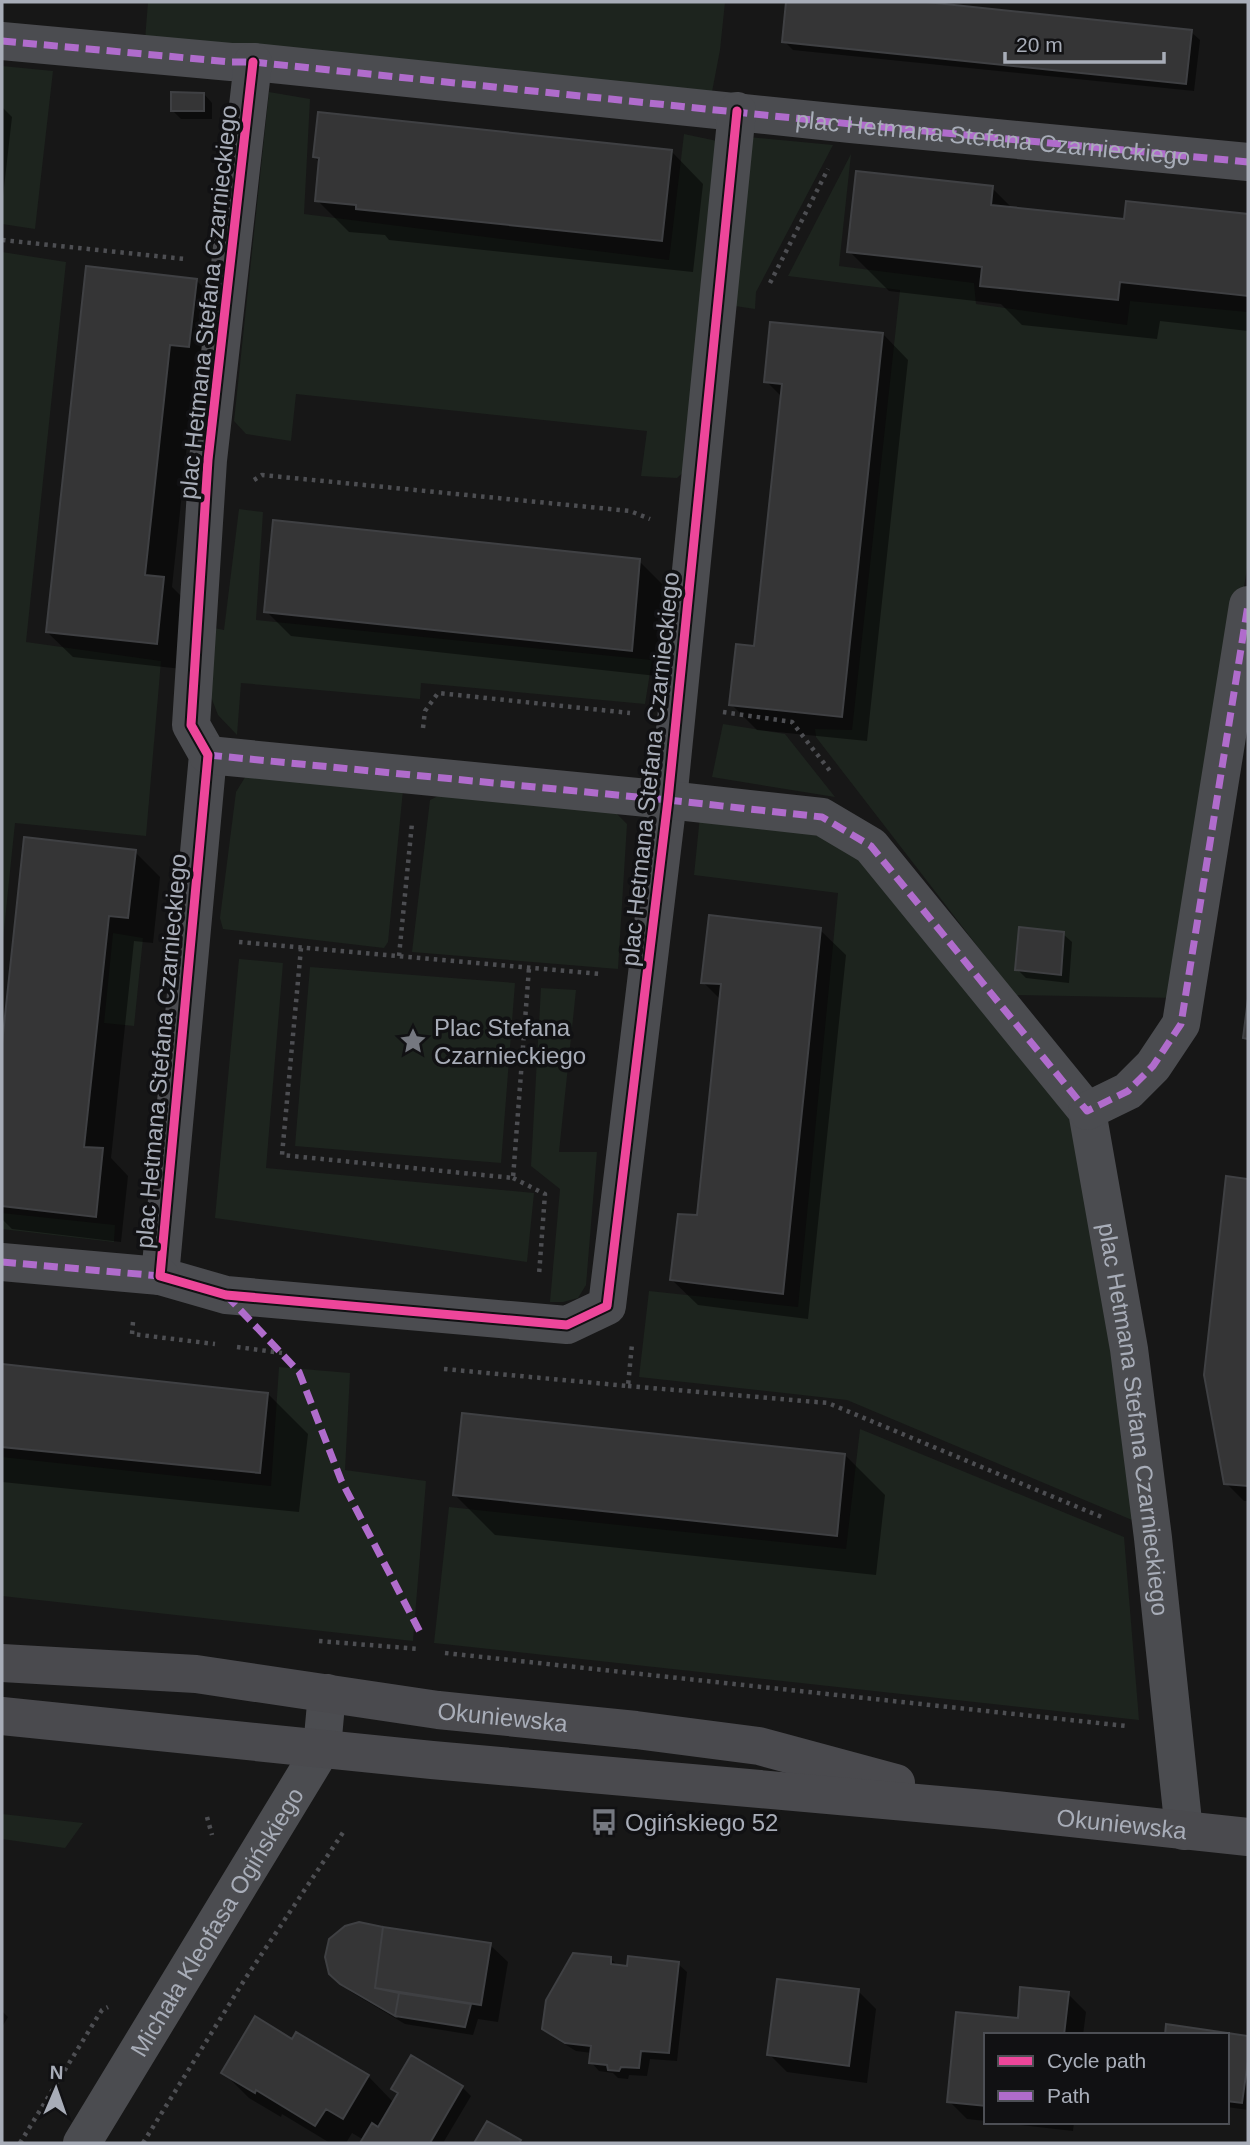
<svg xmlns="http://www.w3.org/2000/svg" width="1250" height="2145" font-family="Helvetica,sans-serif">
<rect width="100%" height="100%" fill="#171717"/>
<!-- green -->
<path fill="#1d241e" d="M148,2H725L720,50L711,97L145,40Z
M2,66L53,71L35,229L2,224Z
M269,92L310,99L304,214L669,260L684,134L722,142L690,466L677,478L641,476L647,431L296,394L291,441L246,434L234,421Z
M748,137L833,145L756,292L755,309L735,306Z
M851,154L839,266L974,283L976,304L1127,325L1130,301L1248,312V562L1178,998L1015,995L816,737L815,729L852,730L900,290L788,276Z
M2,252L66,262L26,642L161,661L146,836L15,823L2,949Z
M239,509L263,512L256,620L652,660L645,704L421,683L420,699L241,683L237,735L218,715L208,689L214,628L224,630Z
M723,724L785,734L835,797L712,777Z
M247,774L403,790L388,942L384,948L223,929L220,918L236,792Z
M442,794L616,813L627,824L618,969L412,952L430,800Z
M700,816L811,828L862,859L1078,1117L1144,1525L847,1400L639,1377L649,1291L798,1307L838,893L694,875Z
M113,933L143,938L134,1026L104,1023Z
M239,959L283,963L266,1168L534,1193L527,1262L215,1218Z
M310,967L515,983L501,1163L295,1146Z
M541,988L576,990L559,1152H597L586,1285L578,1298L563,1302H550L560,1189L531,1166Z
M2,1213L115,1225L114,1242L2,1229Z
M279,1367L350,1373L345,1470L426,1481L413,1641L2,1596V1457L271,1486Z
M860,1429L1124,1537L1139,1720L434,1643L449,1507L846,1549Z
M2,1814L83,1823L65,1848L2,1839Z"/>
<!-- shadow -->
<path fill="#0007" d="M788,2H907L1191,32L1200,40L1194,91L793,50L784,41Z
M204,94L212,103V119H181L172,110Z
M2,107L12,117L2,205Z
M672,152L703,184L693,272L389,240L385,235L349,232L317,200L320,163L314,157Z
M992,188L1013,209L1125,221L1128,203L1248,215V331L1160,321L1157,339L1022,325L1001,304L889,291L849,251Z
M196,280L221,306L214,372L195,370L172,587L189,604L182,669L73,657L47,632Z
M883,334L908,360L867,741L757,730L731,704L756,648L783,398L766,381Z
M639,561L665,587L657,676L291,636L266,611Z
M26,839L135,852L160,877L153,943L134,941L111,1158L128,1176L121,1242L12,1229L2,1219V1061Z
M820,930L846,955L808,1319L698,1305L672,1280L699,1217L721,1000L703,982Z
M1063,934L1072,942L1069,983L1026,978L1017,969Z
M1228,1178L1248,1180V1501H1244L1226,1483Z
M2,1366L268,1394L308,1434L299,1512L2,1482Z
M845,1455L885,1495L876,1575L495,1535L455,1495Z
M490,1945L508,1962L498,2022L478,2019L473,2035L405,2024L351,1992L330,1973Z
M611,1959L619,1967L678,1964L687,1972L677,2061L650,2059L647,2076L629,2075L628,2079L618,2078L613,2073L599,2071L591,2062L592,2053L576,2051L553,2037L544,2028Z
M858,1991L876,2009L867,2083L787,2072L769,2054Z
M1068,1994L1086,2012L1083,2035H986V2121L967,2119L949,2101L958,2014L1019,2020Z
M2,2011L8,2017L2,2027Z
M1227,2035L1248,2038V2110L1227,2107Z
M293,2041L368,2076L394,2103L399,2094L393,2089L462,2087L471,2096L443,2143H363L364,2140L352,2133L346,2143H330L282,2114L281,2117L249,2098L224,2073Z
M995,2122H1074L1073,2131Z"/>
<!-- building -->
<path fill="#353536" stroke="#3f4043" stroke-width="2" d="M786,2H926L1192,30L1186,84L782,42Z
M171,92L204,93V111H171Z
M318,112L672,150L662,241L356,209V205L315,201L319,158L313,157Z
M856,171L993,186L991,205L1124,219L1126,201L1248,214V296L1120,282L1118,300L980,286L982,267L847,252Z
M86,266L197,279L189,347L170,345L145,575L164,577L157,644L46,632Z
M770,322L883,333L842,717L729,705L736,644L754,646L782,384L764,382Z
M273,520L640,559L632,651L264,612Z
M24,837L136,850L128,918L109,916L84,1147L103,1148L96,1217L2,1206V1044Z
M709,915L821,928L783,1294L670,1280L678,1214L697,1215L721,984L701,983Z
M1019,927L1064,932L1061,975L1015,970Z
M1248,999V1039L1243,1038Z
M1226,1176L1248,1179V1486L1224,1484L1204,1375Z
M2,1364L268,1393L260,1473L2,1447Z
M462,1413L845,1454L837,1536L453,1495Z
M359,1922L383,1927L375,1988L399,1993L395,2016L340,1984L329,1974L325,1957L329,1939L345,1926Z
M383,1927L491,1943L481,2005L375,1988Z
M573,1953L611,1957V1964L627,1966L628,1956L679,1962L669,2053L641,2051L639,2068L621,2067L619,2071L608,2070L607,2065L589,2063L591,2046L565,2043L542,2029L546,2000Z
M777,1979L859,1989L849,2066L767,2055Z
M1020,1987L1069,1992L1064,2035H986V2106L947,2102L956,2012L1018,2018Z
M399,1993L471,2004L465,2027L395,2016Z
M255,2016L292,2039L296,2032L369,2075L343,2119L326,2109L315,2126L256,2090L255,2093L221,2073Z
M1166,2024L1248,2036V2061L1242,2103L1227,2101V2035H1165Z
M411,2055L463,2086L430,2143H360L372,2123L378,2127L398,2093L391,2089Z
M487,2121L521,2140L519,2143H474Z"/>
<g fill="none" stroke-linecap="round" stroke-linejoin="round">
<!-- path -->
<path stroke="#4d4e52" stroke-width="4.5" stroke-dasharray="3.5 5" stroke-linecap="butt" d="M2,240L185,259
M770,283L828,169
M254,480L262,475L630,511L650,519
M723,712L792,722L830,771
M423,728L425,711L438,693L630,713
M239,942L600,974
M301,948L282,1155L513,1178L529,968
M399,956L412,823
M513,1178L545,1194L539,1275
M133,1322L132,1334L215,1344
M237,1347L282,1353
M444,1369L628,1386L632,1344
M628,1386L828,1403L1104,1518
M319,1641L419,1649
M445,1653L1126,1726
M207,1817L212,1835
M20,2143L98,2016L102,2010L108,2007
M143,2143L245,1979L344,1831"/>
<!-- street -->
<g stroke="#4b4c50" stroke-width="38">
<path id="s1" d="M2,41L231,62H253L851,124L1248,162"/>
<path d="M253,62L208,460L191,725L208,755L160,1276L226,1295L567,1325L607,1306L668,800L737,111"/>
<path id="s2" d="M208,755L668,800L822,817L871,846L1087,1111L1129,1349L1153,1538L1184,1831"/>
<path d="M1087,1111L1128,1091L1153,1066L1181,1024L1248,605"/>
<path d="M2,1262L160,1276"/>
<path id="s3" d="M82,2143L322,1748L327,1693"/>
</g>
<!-- secondary -->
<g stroke="#4a4a4e" stroke-width="38">
<path id="s4" d="M2,1663L196,1674L438,1710L636,1730L759,1746L896,1783"/>
<path id="s5" d="M2,1716L432,1760L996,1810L1248,1837"/>
</g>
<!-- quiet -->
<path stroke="#b06ccc" stroke-width="7" stroke-dasharray="14 7" stroke-linecap="butt" d="M2,41L231,62H253L851,124L1248,162
M208,755L668,800L822,817L871,846L1087,1111L1128,1091L1153,1066L1181,1024L1248,605
M2,1262L160,1276
M226,1295L299,1372L341,1480L421,1634"/>
<defs>
<path id="cycleway" d="M253,62L208,460L191,725L208,755L160,1276L226,1295L567,1325L607,1306L668,800L737,111"/>
</defs>
<!-- cycleway casing -->
<use href="#cycleway" stroke="#111113" stroke-width="13"/>
<!-- cycleway -->
<use href="#cycleway" stroke="#ed469a" stroke-width="9"/>
</g>
<!-- icons -->
<defs>
<symbol id="sight-bare" viewBox="-9 -9 18 18"><path d="M0-6L1.8-2.2L6-1.7L2.9 1.2L3.7 5.4L0 3.3L-3.7 5.4L-2.9 1.2L-6-1.7L-1.8-2.2Z" fill="#757880" stroke="#111113" stroke-width="2.5" paint-order="stroke"/></symbol>
<symbol id="bus-bare" viewBox="-9 -9 18 18"><path d="M-5-6H5V4H4V6H2V4H-2V6H-4V4H-5ZM-3.5-4V0h7V-4ZM-3.5 1.2v1.5H-2V1.2ZM2 1.2v1.5H3.5V1.2Z" fill="#757880" stroke="#111113" stroke-width="2.5" paint-order="stroke"/></symbol>
</defs>
<g fill-rule="evenodd">
<use href="#sight-bare" x="394" y="1022" width="38" height="38"/>
<use href="#bus-bare" x="585" y="1803" width="38" height="38"/>
</g>
<g text-anchor="middle" dominant-baseline="central" stroke-width="7" stroke-linejoin="round" paint-order="stroke">
<!-- street labels -->
<g font-size="24" fill="#a8adb8" stroke="#111113">
<text stroke="none"><textPath href="#s1" startOffset="996">plac Hetmana Stefana Czarnieckiego</textPath></text>
<text transform="translate(208 302) rotate(-84)">plac Hetmana Stefana Czarnieckiego</text>
<text transform="translate(650 769) rotate(-84)">plac Hetmana Stefana Czarnieckiego</text>
<text transform="translate(161 1051) rotate(-85)">plac Hetmana Stefana Czarnieckiego</text>
<text stroke="none"><textPath href="#s2" startOffset="1328">plac Hetmana Stefana Czarnieckiego</textPath></text>
<text stroke="none"><textPath href="#s4" startOffset="504">Okuniewska</textPath></text>
<text stroke="none"><textPath href="#s5" startOffset="1125">Okuniewska</textPath></text>
<text stroke="none"><textPath href="#s3" startOffset="259">Michała Kleofasa Ogińskiego</textPath></text>
</g>
<!-- poi labels -->
<g font-size="24" fill="#a8adb8" stroke="#111113" text-anchor="start">
<text x="434" y="1027">Plac Stefana<tspan x="434" dy="28">Czarnieckiego</tspan></text>
<text x="625" y="1822">Ogińskiego 52</text>
</g>
</g>
<!-- border -->
<rect width="1250" height="2145" fill="none" stroke="#a8adb8" stroke-width="7"/>
<!-- legend -->
<rect x="984" y="2033" width="245" height="91" fill="#111113" stroke="#4d4f55" stroke-width="2"/>
<rect x="998" y="2056" width="35" height="10" fill="#ed469a" stroke="#4d4f55" stroke-width="2"/>
<text x="1047" y="2068" font-size="21" fill="#a8adb8">Cycle path</text>
<rect x="998" y="2091" width="35" height="10" fill="#b06ccc" stroke="#4d4f55" stroke-width="2"/>
<text x="1047" y="2103" font-size="21" fill="#a8adb8">Path</text>
<!-- north arrow -->
<g transform="translate(56 2089) rotate(2)" stroke="#111113" stroke-width="5" paint-order="stroke">
<path d="M0-5L12 26L0 18L-12 26Z" fill="#a8adb8"/>
<text y="-10" font-size="19" font-weight="bold" text-anchor="middle" fill="#a8adb8">N</text>
</g>
<!-- scale -->
<path d="M1005 52v10h159v-10" fill="none" stroke="#a8adb8" stroke-width="3.5"/>
<text x="1016" y="52" font-size="21" fill="#a8adb8" stroke="#111113" stroke-width="5" paint-order="stroke">20 m</text>
</svg>
